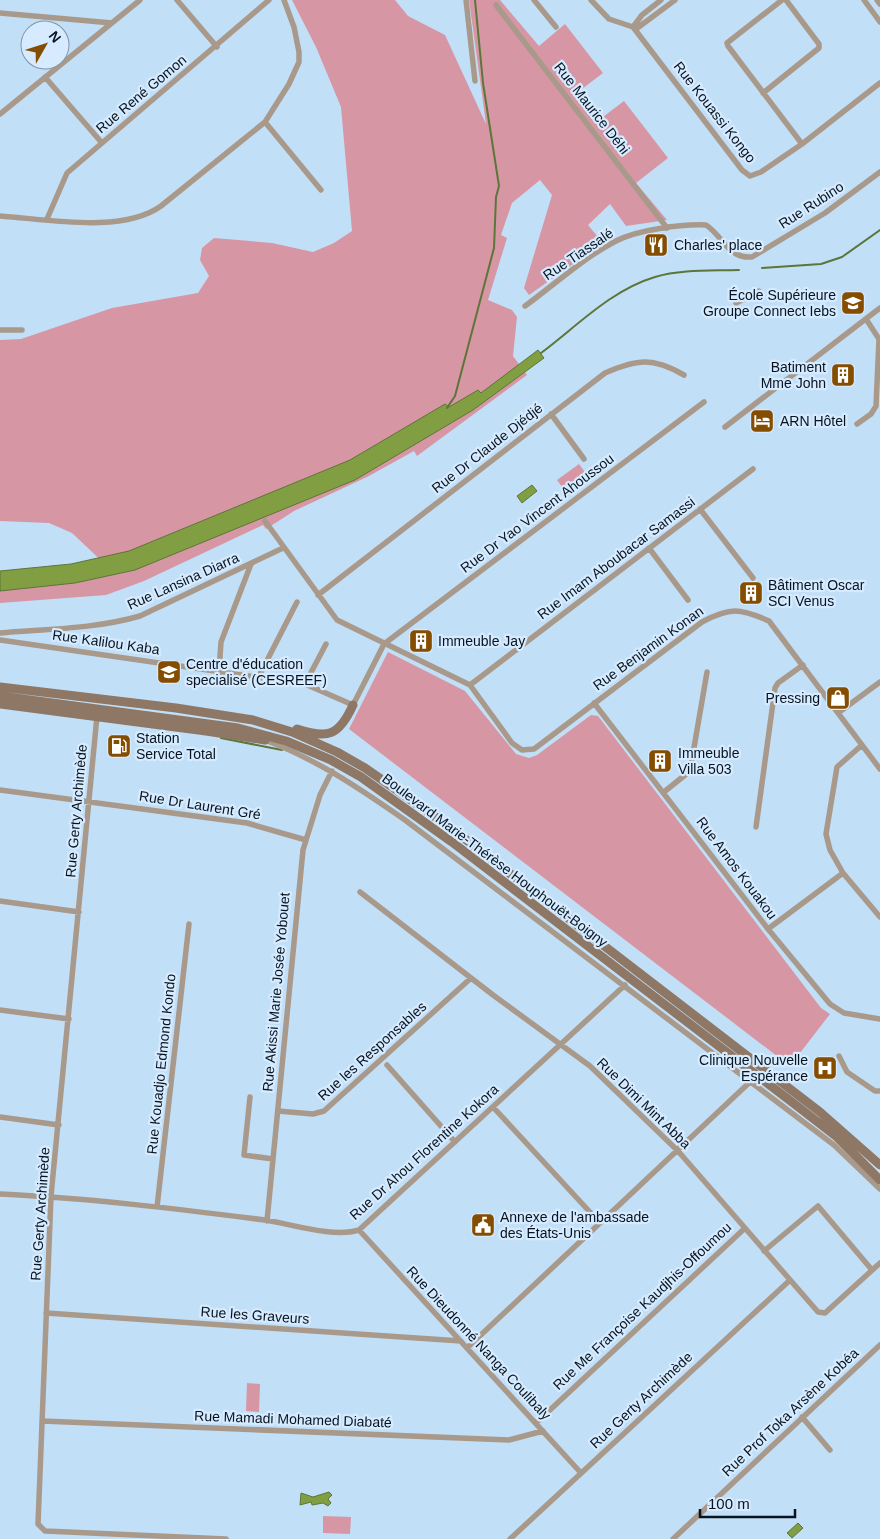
<svg xmlns="http://www.w3.org/2000/svg" width="880" height="1539" font-family="Arial,sans-serif">
<rect width="100%" height="100%" fill="#c2dff8"/>
<!-- green -->
<path fill="#d796a4" d="M292,0H395L408,16L445,35L486,124L469,0H500L539,46L565,24L603,73L574,95L595,123L624,101L668,158L636,183L667,220L626,226L610,204L588,225L603,243L529,295L524,288L552,195L540,180L512,203L501,235L507,238L488,300L512,310L517,317L513,356L527,375L417,456L414,451L367,477L294,511L266,529L263,525L144,581L106,595L0,603V582L108,567L72,533L49,523L0,521V340L21,339L112,308L198,293L209,276L200,260L202,248L214,238L272,243L313,252L334,243L352,231L341,107L316,47Z
M579,464L590,479L568,495L557,480Z
M388,652L465,691L516,754L529,758L537,755L591,715L598,716L821,1008L830,1014L790,1066L349,729Z
M247,1383L260,1384L259,1412L246,1411Z
M323,1516L351,1517L350,1534L323,1533Z"/>
<!-- water -->
<path fill="#819f42" stroke="#5c7538" d="M538,350L544,358L473,410L355,480L135,570L75,583L0,591V571L71,564L129,551L350,460L445,404L449,407L478,390L481,393Z
M532,485L537,491L522,503L517,496Z
M329,1492L332,1495L328,1499L331,1503L328,1506L323,1503L312,1505L311,1502L300,1505L301,1493L313,1497Z
M798,1523L803,1528L792,1538L787,1533Z"/>
<g fill="none" stroke-linecap="round" stroke-linejoin="round">
<!-- stream -->
<path stroke="#5c7538" stroke-width="2" d="M762,268L821,264L842,257L880,230
M541,353C576,327 611,290 655,277C681,269 712,271 739,270
M447,408L455,396L494,248L496,197L499,186L483,83L475,0
M221,738L282,750"/>
<!-- street -->
<path stroke="#a8998b" stroke-width="5.5" d="M177,0L217,47
M466,0L475,81
M534,0L556,27
M591,0L609,19L633,27
M661,0L642,15L633,27L742,170L750,176L761,172L802,144L880,83
M782,0L727,43L728,46L802,144
M864,0L880,22
M877,0L880,4
M496,5L667,228
M0,13L112,23
M636,29L675,0
M45,77L102,143
M763,93L819,48V44L786,0
M0,114L140,0
M265,122L321,190
M0,216C47,219 122,234 161,206L265,122L289,84L299,62V52L294,27L284,0
M47,219L67,173L269,0
M736,303L759,291
M525,306C554,285 583,258 616,241C637,230 681,224 706,225C723,236 728,259 752,257L825,213L880,172
M0,330H22
M551,414L584,459
M857,424L871,414L876,406L879,339L866,319
M725,427L880,308
M700,509L753,578
M265,521L337,620L470,685L512,743L522,750L534,749L542,743L702,622C730,607 740,608 769,621L880,769
M649,548L688,600
M318,595L605,373C637,359 653,357 684,375
M0,633C46,629 95,629 140,616L283,548
M0,640L305,684L353,705L384,644L704,402
M219,671L221,642L251,564
M259,676L297,602
M305,684L326,644
M470,685L753,469
M594,703L768,929L830,1004L844,1013L880,1019
M838,713L880,682
M97,716L51,1196L38,1524L45,1531L226,1539
M262,739C315,758 359,788 405,820L834,1145L880,1189
M862,745L837,767L826,834L830,850L843,873L880,917
M0,790L247,823L306,840
M664,792L690,771L707,672
M756,827L775,688L778,683L803,665
M360,892L493,995L590,1066L678,1151L818,1312L825,1313L880,1263
M0,901L79,912
M768,929L843,873
M0,1010L69,1019
M839,1056L847,1072L875,1091H880
M387,1065L455,1142
M250,1097L244,1155L273,1159
M493,1107L600,1223
M278,1111L313,1114L324,1111L471,978
M0,1117L59,1125
M0,1194C89,1198 177,1209 265,1220C292,1224 332,1238 359,1230L625,985
M157,1207L189,924
M267,1221L303,850L320,795L332,771
M359,1230L581,1473
M764,1251L818,1206L872,1270
M46,1313L461,1341
M467,1348L751,1081
M802,1417L830,1450
M42,1421L509,1440L543,1431
M536,1423L744,1229
M510,1539L789,1281
M673,1539L880,1345"/>
<!-- secondary -->
<path stroke="#8e7865" stroke-width="9" d="M0,687L176,708L253,720L292,732L337,752L365,768L447,825L820,1112L880,1165
M0,696L238,728L286,741L331,760L361,777L452,842L801,1109L837,1137L880,1180
M0,704L206,731L265,740
M297,729C328,739 339,736 353,705"/>
</g>
<!-- icons -->
<defs>
<symbol id="restaurant-square" viewBox="-11 -11 22 22"><rect x="-9" y="-9" width="18" height="18" rx="4" fill="#854d00" stroke="#d6ebff"/><path d="M-5-6h1v4h1v-4h1v4h1v-4h1v5L-1.5 .5V6h-2V.5L-5-1ZM5-6V6H3V1.5H1.5Q1.5-4 5-6Z" fill="#fff"/></symbol>
<symbol id="university-square" viewBox="-11 -11 22 22"><rect x="-9" y="-9" width="18" height="18" rx="4" fill="#854d00" stroke="#d6ebff"/><path d="M0-5L7-2L0 1L-7-2ZM-4 1L0 2.5L4 1V4Q0 6-4 4Z" fill="#fff"/></symbol>
<symbol id="building-square" viewBox="-11 -11 22 22"><rect x="-9" y="-9" width="18" height="18" rx="4" fill="#854d00" stroke="#d6ebff"/><path d="M-4-6H4V6H1V3H-1V6H-4ZM-2.5-4.3h1.7v1.8h-1.7ZM.8-4.3h1.7v1.8H.8ZM-2.5-1h1.7V.8h-1.7ZM.8-1h1.7V.8H.8Z" fill="#fff"/></symbol>
<symbol id="hotel-square" viewBox="-11 -11 22 22"><rect x="-9" y="-9" width="18" height="18" rx="4" fill="#854d00" stroke="#d6ebff"/><path d="M-6-4.5h1.5V1H6V5H4.5V3h-9V5H-6ZM-4 0a1.8 1.8 0 1 1 3.6 0ZM.5 0V-2.5h3Q6-2.5 6 0Z" fill="#fff"/></symbol>
<symbol id="school-square" viewBox="-11 -11 22 22"><rect x="-9" y="-9" width="18" height="18" rx="4" fill="#854d00" stroke="#d6ebff"/><path d="M0-5L7-2L0 1L-7-2ZM-4 1L0 2.5L4 1V4Q0 6-4 4Z" fill="#fff"/></symbol>
<symbol id="shop-square" viewBox="-11 -11 22 22"><rect x="-9" y="-9" width="18" height="18" rx="4" fill="#854d00" stroke="#d6ebff"/><path d="M-5-2.5h2.3a2.7 3.5 0 0 1 5.4 0H5L5.5 6h-11ZM-1.5-2.5h3a1.5 2.3 0 0 0-3 0Z" fill="#fff"/></symbol>
<symbol id="fuel-square" viewBox="-11 -11 22 22"><rect x="-9" y="-9" width="18" height="18" rx="4" fill="#854d00" stroke="#d6ebff"/><path d="M-5.5-6h7V0h2V4h1.3V-2.5L3-4.5l.8-.8L6-3V5H2.5V1h-1V6h-7ZM-4.2-4.7v3.2H.2V-4.7Z" fill="#fff"/></symbol>
<symbol id="hospital-square" viewBox="-11 -11 22 22"><rect x="-9" y="-9" width="18" height="18" rx="4" fill="#854d00" stroke="#d6ebff"/><path d="M-5-5h3v3.5h4V-5h3V5h-3V1.5h-4V5h-3Z" fill="#fff"/></symbol>
<symbol id="civic-square" viewBox="-11 -11 22 22"><rect x="-9" y="-9" width="18" height="18" rx="4" fill="#854d00" stroke="#d6ebff"/><path d="M-.6-6.5H3V-4.5H.6V-3L4-1V1h2V6H-6V1h2V-1L-.6-3ZM-1.2 2.5V6h2.4V2.5Z" fill="#fff"/></symbol>
</defs>
<g fill-rule="evenodd">
<use href="#restaurant-square" x="642" y="231" width="28" height="28"/>
<use href="#university-square" x="839" y="289" width="28" height="28"/>
<use href="#building-square" x="829" y="361" width="28" height="28"/>
<use href="#hotel-square" x="748" y="407" width="28" height="28"/>
<use href="#building-square" x="737" y="579" width="28" height="28"/>
<use href="#building-square" x="407" y="627" width="28" height="28"/>
<use href="#school-square" x="155" y="658" width="28" height="28"/>
<use href="#shop-square" x="824" y="684" width="28" height="28"/>
<use href="#fuel-square" x="105" y="732" width="28" height="28"/>
<use href="#building-square" x="646" y="747" width="28" height="28"/>
<use href="#hospital-square" x="811" y="1054" width="28" height="28"/>
<use href="#civic-square" x="469" y="1211" width="28" height="28"/>
</g>
<g text-anchor="middle" dominant-baseline="central" stroke-width="4.5" stroke-linejoin="round" paint-order="stroke">
<!-- street labels -->
<g font-size="14" fill="#07141f" stroke="#d6ebff">
<text transform="translate(141 94) rotate(-40)">Rue René Gomon</text>
<text transform="translate(592 108) rotate(52)">Rue Maurice Déhi</text>
<text transform="translate(715 112) rotate(52)">Rue Kouassi Kongo</text>
<text transform="translate(811 205) rotate(-33)">Rue Rubino</text>
<text transform="translate(578 254) rotate(-34)">Rue Tiassalé</text>
<text transform="translate(487 448) rotate(-38)">Rue Dr Claude Djédjé</text>
<text transform="translate(537 513) rotate(-37)">Rue Dr Yao Vincent Ahoussou</text>
<text transform="translate(616 558) rotate(-37)">Rue Imam Aboubacar Samassi</text>
<text transform="translate(183 581) rotate(-24)">Rue Lansina Diarra</text>
<text transform="translate(106 642) rotate(8)">Rue Kalilou Kaba</text>
<text transform="translate(648 648) rotate(-36)">Rue Benjamin Konan</text>
<text transform="translate(200 805) rotate(9)">Rue Dr Laurent Gré</text>
<text transform="translate(76 811) rotate(-85)">Rue Gerty Archimède</text>
<text transform="translate(495 860) rotate(37)">Boulevard Marie-Thérèse Houphouët-Boigny</text>
<text transform="translate(737 868) rotate(53)">Rue Amos Kouakou</text>
<text transform="translate(276 992) rotate(-85)">Rue Akissi Marie Josée Yobouet</text>
<text transform="translate(372 1051) rotate(-42)">Rue les Responsables</text>
<text transform="translate(161 1064) rotate(-84)">Rue Kouadjo Edmond Kondo</text>
<text transform="translate(644 1103) rotate(44)">Rue Dimi Mint Abba</text>
<text transform="translate(424 1152) rotate(-42)">Rue Dr Ahou Florentine Kokora</text>
<text transform="translate(40 1214) rotate(-86)">Rue Gerty Archimède</text>
<text transform="translate(642 1306) rotate(-43)">Rue Me Françoise Kaudjhis-Offoumou</text>
<text transform="translate(255 1315) rotate(4)">Rue les Graveurs</text>
<text transform="translate(479 1343) rotate(47)">Rue Dieudonné Nanga Coulibaly</text>
<text transform="translate(641 1400) rotate(-43)">Rue Gerty Archimède</text>
<text transform="translate(790 1412) rotate(-43)">Rue Prof Toka Arsène Kobéa</text>
<text transform="translate(293 1419) rotate(2)">Rue Mamadi Mohamed Diabaté</text>
</g>
<!-- poi labels -->
<g font-size="14" fill="#07141f" stroke="#d6ebff" text-anchor="start">
<text x="674" y="245">Charles' place</text>
<text x="836" y="295" text-anchor="end">École Supérieure<tspan x="836" dy="16">Groupe Connect Iebs</tspan></text>
<text x="826" y="367" text-anchor="end">Batiment<tspan x="826" dy="16">Mme John</tspan></text>
<text x="780" y="421">ARN Hôtel</text>
<text x="768" y="585">Bâtiment Oscar<tspan x="768" dy="16">SCI Venus</tspan></text>
<text x="438" y="641">Immeuble Jay</text>
<text x="186" y="664">Centre d'éducation<tspan x="186" dy="16">specialisé (CESREEF)</tspan></text>
<text x="820" y="698" text-anchor="end">Pressing</text>
<text x="136" y="738">Station<tspan x="136" dy="16">Service Total</tspan></text>
<text x="678" y="753">Immeuble<tspan x="678" dy="16">Villa 503</tspan></text>
<text x="808" y="1060" text-anchor="end">Clinique Nouvelle<tspan x="808" dy="16">Espérance</tspan></text>
<text x="500" y="1217">Annexe de l'ambassade<tspan x="500" dy="16">des États-Unis</tspan></text>
</g>
</g>
<!-- north arrow -->
<g transform="translate(45 45) rotate(51)"><circle r="24" fill="#d6ebff" stroke="#8395a5"/>
<path d="M0-4L9 19L0 12L-9 19Z" fill="#854d00"/>
<text y="-8" font-size="14" font-weight="bold" text-anchor="middle" fill="#07141f">N</text>
</g>
<!-- scale -->
<path d="M700 1509v8h95v-8" fill="none" stroke="#07141f" stroke-width="2.5"/>
<text x="708" y="1509" font-size="15" fill="#07141f" stroke="#d6ebff" stroke-width="4" paint-order="stroke">100 m</text>
</svg>
